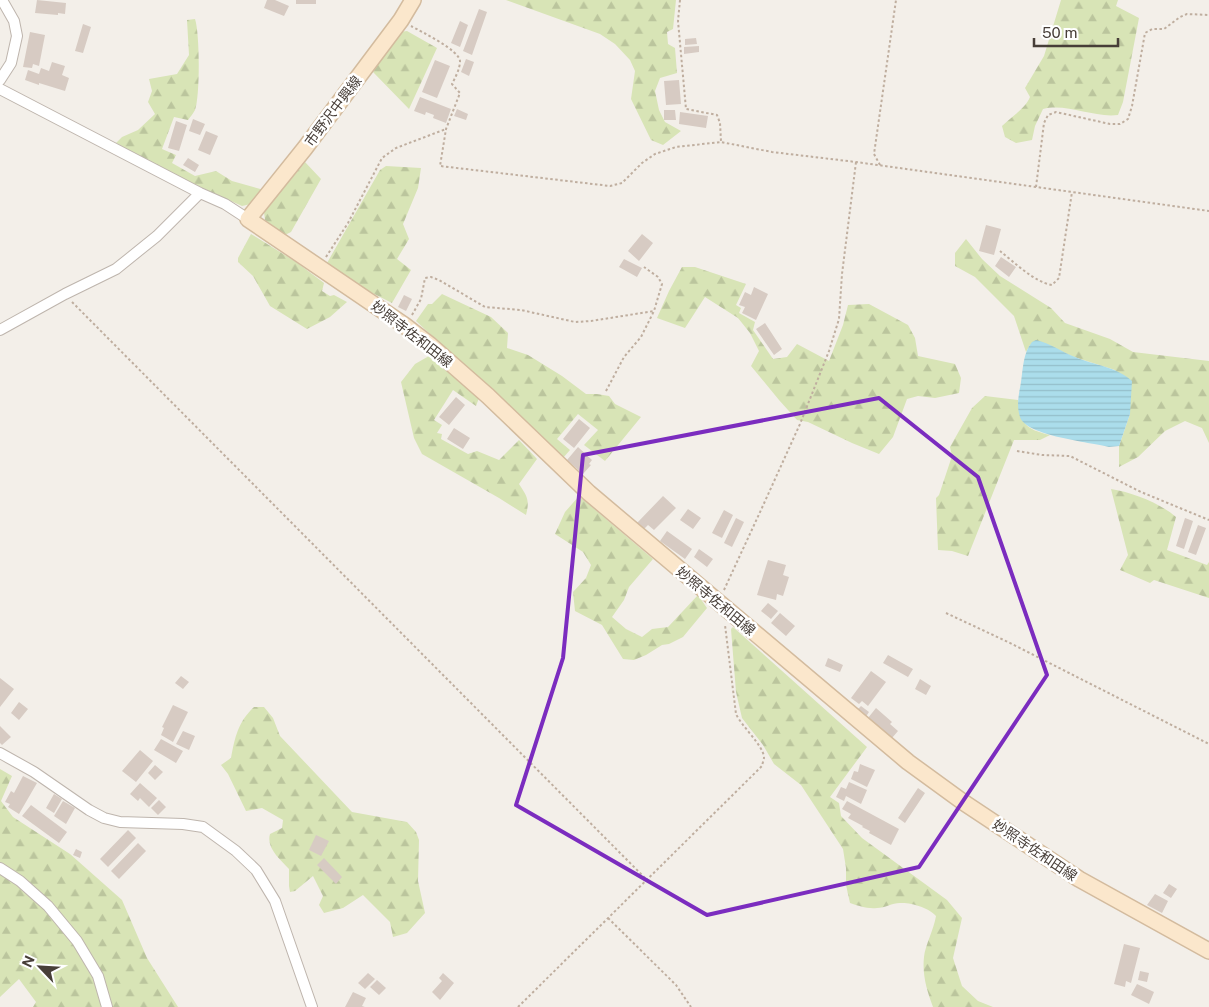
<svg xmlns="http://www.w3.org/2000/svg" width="1209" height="1007" font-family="'Public Sans','Noto Sans JP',sans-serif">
<defs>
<pattern id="forest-firs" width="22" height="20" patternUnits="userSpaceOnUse" patternTransform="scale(1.25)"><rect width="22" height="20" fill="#d8e4b6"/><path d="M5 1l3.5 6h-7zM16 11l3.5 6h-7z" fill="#bbc59d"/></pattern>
<pattern id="water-rules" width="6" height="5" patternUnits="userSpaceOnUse" patternTransform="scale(1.25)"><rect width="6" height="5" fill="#abddeb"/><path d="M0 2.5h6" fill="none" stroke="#94bfca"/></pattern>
</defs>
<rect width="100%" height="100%" fill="#f3efe9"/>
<!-- forest -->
<path fill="url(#forest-firs)" d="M506,0H676L673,29L667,32L668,44L675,48L677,73L660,78L655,91L659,110L665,122L681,131L663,145L651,140L631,99L635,71L630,60L615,44L600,34Z
M1061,0H1118L1116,6L1139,18L1123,102L1118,115C1093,118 1067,103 1043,109L1035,126L1032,140L1016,143L1005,137L1002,126C1012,116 1025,109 1030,97L1025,88L1044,56Z
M195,19C200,34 200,97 195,110C193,114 190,117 188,120L174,117L162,149L176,155L172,163L195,176L216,171L232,181L264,190L251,204L242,206L176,176L116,143L122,137L138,130L155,114L148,102L152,91L149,79L177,74L189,55L187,20Z
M407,31L437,48L409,109L373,72L400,32Z
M305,162L321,179L291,232L285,235L265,220L264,212Z
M386,166L421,168L418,188L403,224L409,239L397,259L411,270L392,303L331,272L327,263L380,170Z
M251,234L296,262L324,283L322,291L330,296L334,295L347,302L330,317L307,329L270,306L253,276L238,262V258Z
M966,239L982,259L1000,276L1051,308L1065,323L1110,339L1133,352L1209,361V443L1202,428L1185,421L1165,431L1138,457L1119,467V446L1130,414L1115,370L1074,357L1041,342L1030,345L1026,352L1014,316L975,277L955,266V253Z
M682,267H695L746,284L736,305L741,308L739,313L755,322L753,330L773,359L787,357L797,344L829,361L843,325L848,305L869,304L908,325L915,338L918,356L955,364L961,378L959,393L935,398L918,396L907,399L893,437L879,454L852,443L808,422L797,420L779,400L751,366L759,351L750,333L738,318L705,297L685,328L657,318L669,291Z
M442,294L491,317L508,333L507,348L528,355L562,376L586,394H597L609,396L615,404L641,417L605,461L584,445L598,430L578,414L557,439L570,450L563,458L416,321L428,304H432Z
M429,356L479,398L476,406L453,390L434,420L442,425L437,433L442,434L441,439L468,454L477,451L499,460L519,440L537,459L519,484C527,496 530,500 526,515L499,498L422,454L414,438L401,382L415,364Z
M985,396L1018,400C1021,424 1025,429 1050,435L1040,440H1014L968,556L952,551L938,550L936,498L939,495L952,456L950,447L972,408Z
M1111,489C1131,492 1160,503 1176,517L1167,550L1207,565L1209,562V598L1154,580L1150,583L1120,570L1128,555Z
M579,496L653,559L629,587L624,600L612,617L626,629L642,637L652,629L668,627L698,595L707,608L683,637L669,644L662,645L646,655L634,660L623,659L602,625L575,611L573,592L586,578L591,565L583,552L555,534L565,512Z
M733,627L867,747L830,797L839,803L841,816L862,838L947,900L962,918L953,958L962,986L978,1001L993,1007H933C927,991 922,975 924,957C925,946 934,929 936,916C930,908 910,902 900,903C892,903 885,908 877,908C867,909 859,906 850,903L846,885V868L843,849L801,785L774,764L763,745L742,718L736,692L731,629Z
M254,707H264L273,718L280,736L352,812L407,822L416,832L419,840L418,881L425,913L407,933L393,937L390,922L363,895L343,908L324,913L319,905L323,896L313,876L295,891L290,892L289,886V869C280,859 266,848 270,834L282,828L283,820L262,808L246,811L228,774L221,765L231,758C235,737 238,722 254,707Z
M0,769L12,776L1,801L13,817L70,854L122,900L147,958L178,1007H33L36,1002L19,979L0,997Z"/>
<!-- water -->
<path fill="url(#water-rules)" d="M1036,340C1050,343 1062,352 1075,357C1094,365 1117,367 1132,381L1130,414L1119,446L1109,447C1090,442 1026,436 1020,417C1016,405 1019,394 1021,382C1023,369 1023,353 1032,342Z"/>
<!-- building -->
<path fill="#d7cbc3" d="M37,0L66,3L65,14L58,13V15L35,13Z
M267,0H275L289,6L284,16L264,8Z
M296,0H316V4H296Z
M479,9L487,12L472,55L463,51Z
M460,21L468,25L460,47L451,43Z
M83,24L91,27L83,53L75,51Z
M30,32L45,35L39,66L33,64L32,68L23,67Z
M696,38L697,44L685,45V39Z
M699,46V52L684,54V47Z
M466,59L474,62L469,76L461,72Z
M435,60L450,66L437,98L422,92Z
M52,62L65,66L62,75L69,78L65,91L39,83V85L25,80L28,70L39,74L41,68L49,71Z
M679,80L681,104L666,105L664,81Z
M420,97L451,109L446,123L433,118L434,115L426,112L425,115L414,111Z
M457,109L468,114L466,120L454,116Z
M664,110H675L676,120H664Z
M680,112L708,116L706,128L679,124Z
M193,119L205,124L200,135L189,131Z
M176,121L187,125L179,151L168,148Z
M206,131L218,136L210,155L198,150Z
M188,158L199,165L195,172L183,165Z
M986,225L1001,229L994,255L979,251Z
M642,234L653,243L639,261L628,251Z
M1001,257L1016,267L1009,277L995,266Z
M624,259L642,268L637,277L619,267Z
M754,287L768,294L756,320L742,313L745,307L739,305L745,292L751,295Z
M404,295L412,299L406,311L398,307Z
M765,323L782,349L774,355L756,329Z
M456,397L465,405L449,425L439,417Z
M579,419L590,428L574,448L563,439Z
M454,428L470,438L463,449L447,439Z
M578,447L592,460L589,464L591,465L583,474L567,460Z
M663,496L676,508L654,530L648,525L643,530L637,523Z
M688,509L701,518L693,529L680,520Z
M724,510L733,515L722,538L712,533Z
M736,518L744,522L732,547L724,543Z
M1185,518L1193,521L1184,549L1176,546Z
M1198,525L1206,528L1196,555L1188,552Z
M667,531L692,549L685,559L660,541Z
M699,549L713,559L707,567L694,557Z
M768,560L786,565L783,575L789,577L783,596L777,594L776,600L757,595Z
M768,603L778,611L771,619L761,611Z
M780,613L795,626L786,636L771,623Z
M888,655L913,669L908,677L883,663Z
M828,658L843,665L840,672L825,666Z
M871,671L886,682L868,706L862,701L859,704L851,698Z
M181,676L189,682L183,689L175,683Z
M0,678L14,689L0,707Z
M920,679L931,686L926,695L915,689Z
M19,702L28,709L19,720L11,713Z
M173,705L188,712L173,742L161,735L164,728L162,727Z
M861,706L869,712L865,718L856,711Z
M876,708L892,722L890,724L898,731L892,738L868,718Z
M0,726L11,737L2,745L0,743Z
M183,731L195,736L189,750L176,744Z
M161,739L183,751L176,763L154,750Z
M140,750L153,761L136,782L122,771Z
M860,764L875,770L867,787L851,779L854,771L858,772Z
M155,765L163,772L155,780L148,773Z
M23,776L37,783L19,814L8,807L10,804L5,802L11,791L14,793Z
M849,782L867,790L861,804L846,796L844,801L836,797L841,787L846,789Z
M140,783L157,798L149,807L140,798L138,801L130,794Z
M918,788L925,793L905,823L898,818Z
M54,794L62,799L54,813L46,808Z
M159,800L166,807L158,815L151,808Z
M63,801L75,808L66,824L54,816Z
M847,801L899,829L891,845L869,833L870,831L862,827L863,826L848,818L851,814L842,809Z
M31,805L67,832L59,843L22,816Z
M128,830L136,838L108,867L100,859Z
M316,835L329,841L321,856L309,850Z
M138,843L146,851L119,879L111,871Z
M76,849L82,852L80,858L73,855Z
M324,858L342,877L336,884L317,865Z
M1169,884L1177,889L1171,898L1163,893Z
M1155,894L1168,901L1162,913L1147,905Z
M1124,944L1140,948L1131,983L1126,981L1125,987L1114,984Z
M1140,971L1149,973L1147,982L1138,980Z
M368,973L375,979L365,989L358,983Z
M443,973L454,983L440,1000L432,992L442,981L439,978Z
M377,980L386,988L379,995L370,987Z
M1137,984L1154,992L1149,1004L1131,995Z
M353,992L366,998L362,1006L365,1007H345Z"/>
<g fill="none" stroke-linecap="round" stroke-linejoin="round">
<defs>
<path id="minor" d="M0,80L11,63L17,36L14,21L2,0
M0,89L200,193L225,204L248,219
M0,330L65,294L116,269L157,236L200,193
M0,753L34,772L89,810L104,818L120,822L183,824L203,827L236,851L256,870L275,901L312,1007
M0,868L20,881L48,906L77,941L98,976L107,1007"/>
<path id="secondary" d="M413,0L401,20L305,148L248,219L404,325L430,345L488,396L589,493L908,762L963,802L1079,879L1209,951"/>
</defs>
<!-- minor casing -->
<use href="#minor" stroke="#beb5ad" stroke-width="12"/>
<!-- secondary casing -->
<use href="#secondary" stroke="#d3bb9e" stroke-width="18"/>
<!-- path -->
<path stroke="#bfae9f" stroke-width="2" stroke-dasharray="2.5 2.5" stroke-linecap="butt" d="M680,0L678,21L686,109L717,115L720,123L721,141
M411,26C422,32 459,50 460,61C460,69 455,78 452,84L460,93L446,129L440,166L610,186L622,183L642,163L655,154L676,147L721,142L772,152L856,162L1209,211
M880,165L874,154L896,0
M1036,187L1044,123L1048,115L1056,112L1110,124H1120L1128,119L1132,106L1145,33L1152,29H1164L1180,17L1187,14L1209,15
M1000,251C1014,262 1034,282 1052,285L1059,278L1072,192
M326,257L348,223L382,158L396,148L446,129
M72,302L647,880
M412,315L421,299L425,278L431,277L439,280L485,307L521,310L575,322L591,321L654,311
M606,391L624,357L641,337L654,311L662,284L658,277L644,267
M1017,451L1042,455L1070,456L1141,492L1209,520
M724,590L761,510L800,424L829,351L839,319L842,274L856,162
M946,613L1008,642L1209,744
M608,918L676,985L691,1007
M518,1007L762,766C762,765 764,759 764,758C764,746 742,727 736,714L725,625"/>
<!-- minor -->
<use href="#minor" stroke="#fff" stroke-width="10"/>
<!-- secondary -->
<use href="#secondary" stroke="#fbe7cc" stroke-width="15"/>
</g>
<!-- marked area -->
<path fill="none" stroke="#7b2cbf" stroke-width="4" stroke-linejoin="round" d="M879,398L978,477L1047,675L919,867L707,915L516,805L563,658L583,455Z"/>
<g text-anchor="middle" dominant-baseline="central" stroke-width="5" stroke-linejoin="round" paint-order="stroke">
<!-- street labels -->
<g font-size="14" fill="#473e38" stroke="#fff">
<text transform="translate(333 111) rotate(-53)">市野沢中興線</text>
<text transform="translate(412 334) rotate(38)">妙照寺佐和田線</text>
<text transform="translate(716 601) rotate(40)">妙照寺佐和田線</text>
<text transform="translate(1035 850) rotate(34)">妙照寺佐和田線</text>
</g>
</g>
<!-- north arrow -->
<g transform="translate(40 967) rotate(295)" stroke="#ffffff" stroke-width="4" paint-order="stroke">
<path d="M0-4L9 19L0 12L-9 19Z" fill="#473e38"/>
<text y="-8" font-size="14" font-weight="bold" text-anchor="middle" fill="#473e38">N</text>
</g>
<!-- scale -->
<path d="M1034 38v8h84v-8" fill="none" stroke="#473e38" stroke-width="2.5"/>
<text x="1042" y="38" font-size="15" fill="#473e38" stroke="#ffffff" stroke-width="4" paint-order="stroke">50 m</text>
</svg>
